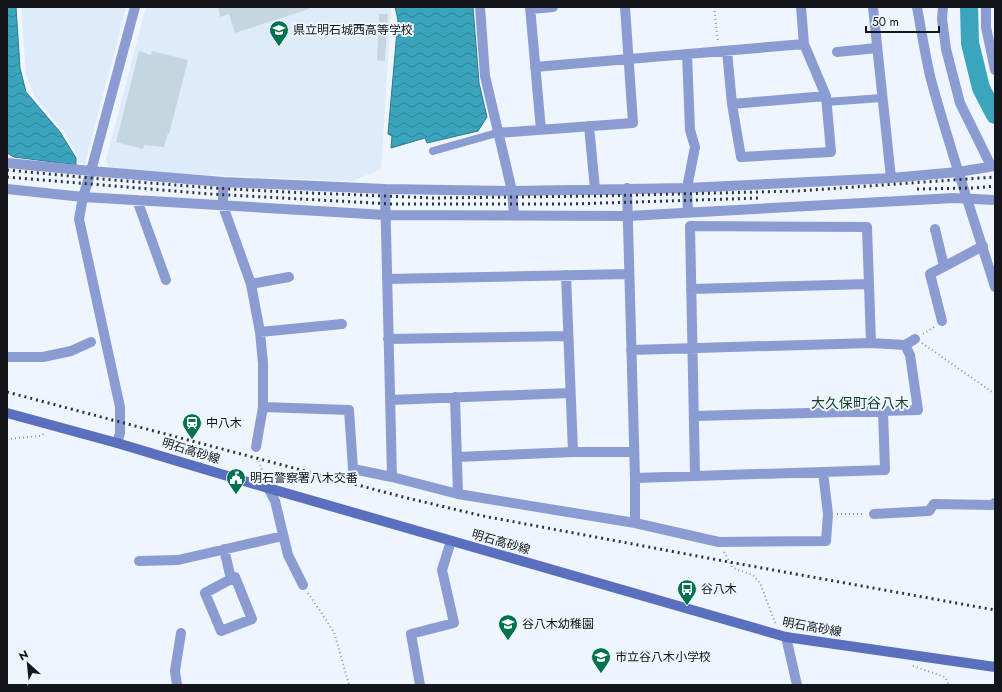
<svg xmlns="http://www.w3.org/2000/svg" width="1002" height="692" font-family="Jost,'Noto Sans JP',sans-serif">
<defs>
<pattern id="water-waves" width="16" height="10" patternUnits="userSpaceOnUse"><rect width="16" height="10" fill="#3ba5be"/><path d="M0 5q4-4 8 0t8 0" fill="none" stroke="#30859a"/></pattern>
</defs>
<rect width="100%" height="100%" fill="#eef5fd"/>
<!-- built -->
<path fill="#deebfb" d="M21,7H126L85,164L79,163L78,157L64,132L35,97L26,75Z
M146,7H390L391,12L381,169L353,181L180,174L109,167L106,160Z"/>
<!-- water -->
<path fill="url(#water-waves)" stroke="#2f7a8d" d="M7,7H16L20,68L26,92L60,132L76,158V165L14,157L7,153Z
M395,7H473L479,83L487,117L478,131L427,143L425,138L391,148L392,136L388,134L398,20Z"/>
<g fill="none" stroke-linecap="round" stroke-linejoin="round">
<!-- river -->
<path stroke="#3ba5be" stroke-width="18" d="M969,7L970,43L981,88L995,115"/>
</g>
<!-- building -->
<path fill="#c6d6e0" d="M218,7H309V9L235,33L229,14L220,17Z
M379,14H388L385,61L377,60Z
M139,51L151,55L152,51L188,60L169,134L168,133L164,147L144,145L143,149L116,142Z"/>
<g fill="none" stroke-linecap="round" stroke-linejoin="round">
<!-- path -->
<path stroke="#91969d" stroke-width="2" stroke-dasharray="1 3" stroke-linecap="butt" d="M714,7L718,42
M923,334L934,327
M922,343L995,394
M7,439L40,436L45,433
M258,457L264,477
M837,514H864
M724,552L733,568L753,575L760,583L776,625
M308,593L334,632L349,685
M913,666L945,677L949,685"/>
<!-- pedestrian -->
<path stroke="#8b9cd3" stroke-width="8" d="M826,102L882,98
M433,151L497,133"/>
<!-- minor -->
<path stroke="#8b9cd3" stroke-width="10" d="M480,7L485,76L512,191L514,215
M530,7L541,130
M873,7L891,178
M943,7L942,19L946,49L960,103L991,166
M986,7V27L995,70
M531,9L553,7
M727,51L732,104L741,157L831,152L826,96L804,44L801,7
M837,52L877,48
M687,54L690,130L695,147L687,188L688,212
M535,67L804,44
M732,104L826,96
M589,126L595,189
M497,133L633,123L625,7
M7,163L91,171L223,182L385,189L512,191L687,188L891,178L958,172L995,166
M223,182V206L251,284L260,332L263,363V407L256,447
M627,188L635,478V523
M7,189L83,197L385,215L628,216L954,198L995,200
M385,189L392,477
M137,200L166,280
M935,229L944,266
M566,275L573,452
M387,279L629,274
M251,284L289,277
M691,289L869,284
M942,321L930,274L983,246
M260,332L342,324
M388,339L568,336
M631,350L871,343L905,345L915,339
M7,357H43L71,351L91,342
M455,397L458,494
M390,400L570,393
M263,407L349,410L353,469L392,477L458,494L635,523L719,542L826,541L828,514L823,472
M694,416L918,410L910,355L905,345
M117,443L120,433V407L79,219L83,197L91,171L135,7
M457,457L573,452H634
M695,475L690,226L867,227L871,343
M635,478L885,470L883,411
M268,488L275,501L288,555L303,585
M874,514L929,511L934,504L992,505L995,503
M224,549L231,579L235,577L252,619L221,631L205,593L231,579
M139,561L178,560L283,536
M786,637L797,685
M177,685L175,671L181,633
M420,685L411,634L454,623L442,570L451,541"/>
<!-- tertiary -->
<path stroke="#8b9cd3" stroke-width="10" d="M917,7C921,30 925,53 930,76C949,147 973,216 995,287"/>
<!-- secondary -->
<path stroke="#5b6fbf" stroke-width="10" d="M7,413L117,443L268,488L786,637L995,667"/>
<!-- rail -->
<path stroke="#31343a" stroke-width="3" stroke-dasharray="2 4" stroke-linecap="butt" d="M7,170L113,180L213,188L286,192L433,198L597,196L798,191L995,177
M7,177L210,194L392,204H572L761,198
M917,189L974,188L995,186
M7,392L403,497L483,516L729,562L995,610"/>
</g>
<!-- icons -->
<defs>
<symbol id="school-pin" viewBox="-11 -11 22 30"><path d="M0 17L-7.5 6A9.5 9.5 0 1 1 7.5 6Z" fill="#00734e" stroke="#eef5fd"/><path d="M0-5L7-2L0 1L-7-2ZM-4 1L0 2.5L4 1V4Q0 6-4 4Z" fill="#fff"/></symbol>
<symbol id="station-pin" viewBox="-11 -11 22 30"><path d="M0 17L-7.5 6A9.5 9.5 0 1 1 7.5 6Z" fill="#00734e" stroke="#eef5fd"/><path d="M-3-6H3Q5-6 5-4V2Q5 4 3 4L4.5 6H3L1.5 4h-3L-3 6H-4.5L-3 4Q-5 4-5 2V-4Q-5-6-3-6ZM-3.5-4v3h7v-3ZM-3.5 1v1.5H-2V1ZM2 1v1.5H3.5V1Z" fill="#fff"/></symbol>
<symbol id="civic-pin" viewBox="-11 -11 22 30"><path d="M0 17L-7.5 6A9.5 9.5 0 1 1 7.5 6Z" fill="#00734e" stroke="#eef5fd"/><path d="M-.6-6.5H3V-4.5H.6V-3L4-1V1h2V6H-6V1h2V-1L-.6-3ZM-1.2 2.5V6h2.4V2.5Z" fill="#fff"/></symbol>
<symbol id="bus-pin" viewBox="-11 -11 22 30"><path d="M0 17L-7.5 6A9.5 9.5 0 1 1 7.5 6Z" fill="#00734e" stroke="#eef5fd"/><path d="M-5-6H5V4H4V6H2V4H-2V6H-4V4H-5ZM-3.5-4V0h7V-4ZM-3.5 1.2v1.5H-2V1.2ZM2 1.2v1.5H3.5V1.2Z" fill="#fff"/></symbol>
</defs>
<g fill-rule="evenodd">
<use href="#school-pin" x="268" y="19" width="22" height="30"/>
<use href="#station-pin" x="181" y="412" width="22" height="30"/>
<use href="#civic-pin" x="225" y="467" width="22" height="30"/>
<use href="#bus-pin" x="676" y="578" width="22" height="30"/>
<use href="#school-pin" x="497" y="613" width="22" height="30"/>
<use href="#school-pin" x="590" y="646" width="22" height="30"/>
</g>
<g text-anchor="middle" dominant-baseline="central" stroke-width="4" stroke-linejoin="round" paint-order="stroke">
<!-- poi labels -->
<g font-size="12" fill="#13161b" stroke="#eef5fd" text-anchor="start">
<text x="293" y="30">県立明石城西高等学校</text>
<text x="206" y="423">中八木</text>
<text x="250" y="478">明石警察署八木交番</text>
<text x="701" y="589">谷八木</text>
<text x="522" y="624">谷八木幼稚園</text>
<text x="615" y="657">市立谷八木小学校</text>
</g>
<!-- street labels -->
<g font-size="12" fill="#13161b" stroke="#eef5fd">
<text transform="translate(191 451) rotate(17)">明石高砂線</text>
<text transform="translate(501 542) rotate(16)">明石高砂線</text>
<text transform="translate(812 627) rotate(10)">明石高砂線</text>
</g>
<!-- quarter labels -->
<g font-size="14" fill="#113f2c" stroke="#eef5fd">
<text x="860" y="403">大久保町谷八木</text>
</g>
</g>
<!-- border -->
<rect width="1002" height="692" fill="none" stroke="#13161b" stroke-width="16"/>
<!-- north arrow -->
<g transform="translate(28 664) rotate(333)" stroke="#eef5fd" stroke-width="3" paint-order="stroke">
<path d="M0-3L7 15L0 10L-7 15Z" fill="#13161b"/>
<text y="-6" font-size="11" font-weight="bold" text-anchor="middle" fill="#13161b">N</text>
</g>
<!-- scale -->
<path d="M866 26v6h73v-6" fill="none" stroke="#13161b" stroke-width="2"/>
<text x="872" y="26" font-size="12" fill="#13161b" stroke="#eef5fd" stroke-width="3" paint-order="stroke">50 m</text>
</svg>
